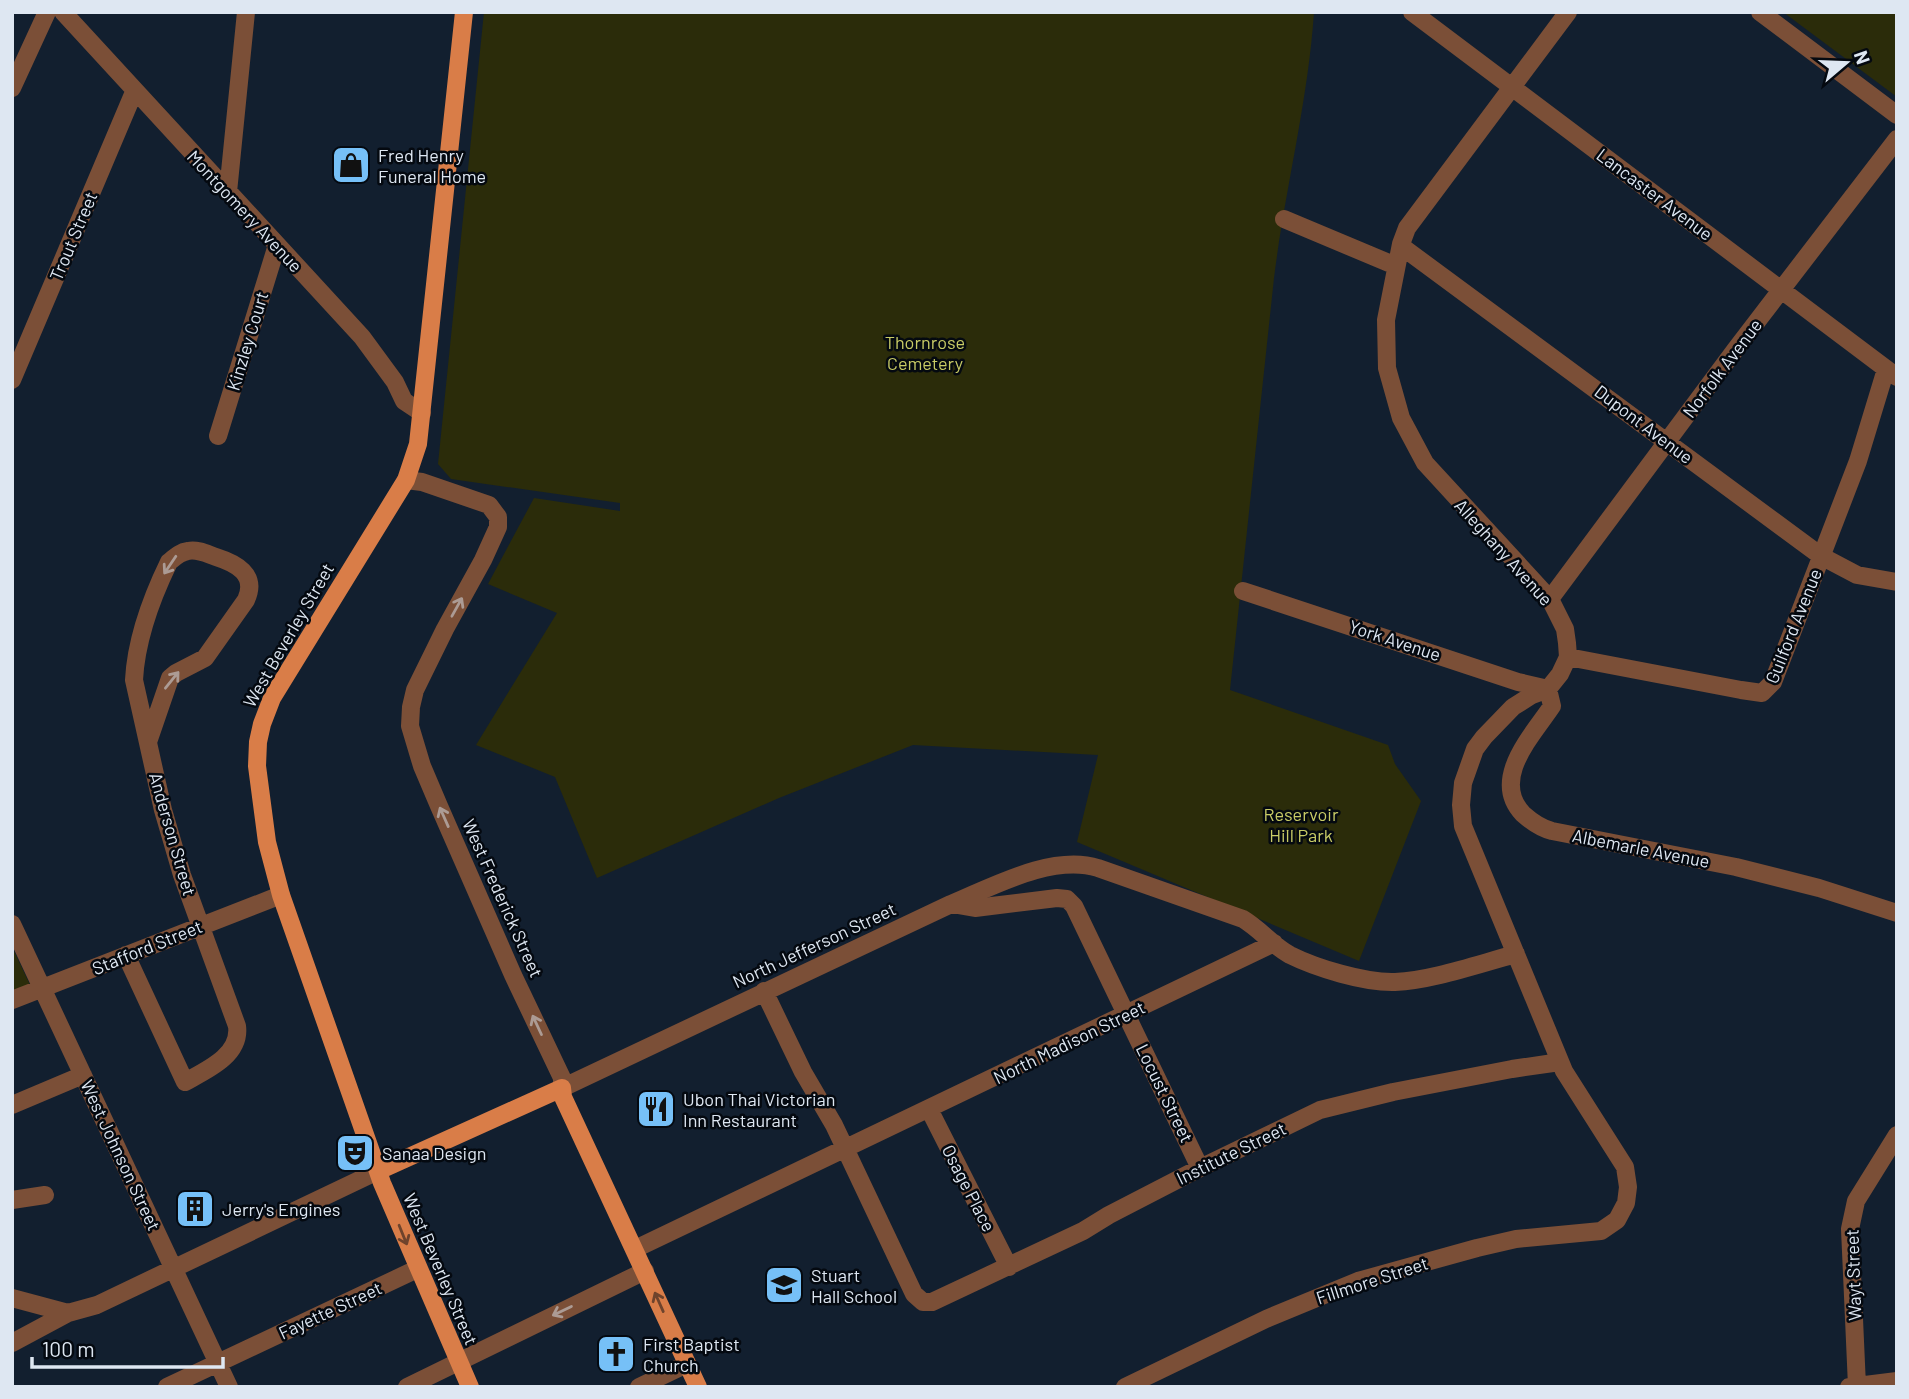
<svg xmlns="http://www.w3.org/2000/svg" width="1909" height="1399" font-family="Barlow,sans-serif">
<rect width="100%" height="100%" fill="#121f2f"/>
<!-- green -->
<path fill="#2b2c0a" d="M484,12H1314C1308,102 1285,189 1274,278L1230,690L1388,745L1395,764L1421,801L1359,961L1077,842L1098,755L913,745L779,798L597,878L555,777L476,745L557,613L488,584L534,498L620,511V503L451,479L438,464Z
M1783,12H1897V97Z
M12,947L32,989L12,996Z"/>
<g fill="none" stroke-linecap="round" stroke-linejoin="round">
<!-- minor -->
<path stroke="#7b4f37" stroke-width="18" d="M63,12L362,337L395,382L404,401L422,413
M1412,12L1897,377
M1760,12L1897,115
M12,88L47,12
M228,192L246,12
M1284,219L1396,266
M1401,246L1821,556L1857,575L1897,582
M12,380L134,92
M218,436L277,245
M406,480L422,482L489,505L498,517V527L483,560L445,629L415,690L411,707L410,726L422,766L439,806L513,975L562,1078V1088L951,904C994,886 1052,854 1098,868L1243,919C1260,929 1273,946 1290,955C1316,968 1365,983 1395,982C1433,980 1478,964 1516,954
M1243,591L1518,682L1548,689L1552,706C1532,736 1490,779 1523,814C1532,822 1540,828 1552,831L1736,867L1819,888L1897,913
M1550,599L1735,350L1897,139
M1568,657L1741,690L1762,693L1773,682L1858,461L1886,369
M952,904L975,908L1057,898L1067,899L1074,906L1200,1168
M12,924L229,1387
M126,955L185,1082C207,1070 241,1055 237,1026L182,875L163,810L134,680C136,641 152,597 169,562C175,557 180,552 188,551C198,549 207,554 216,557C235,563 258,574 246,600L205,658L176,673L170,678L148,742
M764,991L803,1072L834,1125L914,1294L923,1302H932L1083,1231L1109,1215L1200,1168L1320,1110L1393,1092L1512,1069L1560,1062
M12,1000L281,895
M12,1105L83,1075
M929,1109L1009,1267
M12,1200L45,1195
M635,1249L1274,943
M12,1298L68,1313
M12,1343L68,1313L97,1305L378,1171
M1857,1386L1850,1229L1856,1201L1897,1135
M167,1387L417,1269
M407,1387L645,1271
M639,1387L687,1364
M1125,1387L1266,1319L1358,1281L1477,1248L1516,1239L1601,1231L1617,1220L1626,1203L1628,1187L1625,1167L1564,1071L1463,826L1461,805L1463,783L1475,749L1484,737L1513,707L1532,695L1548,689L1560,674L1568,657L1567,643L1565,629L1550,599L1425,463L1401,418L1387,368L1386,320L1401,244L1407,228L1568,12
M1849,1387L1897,1381"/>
<!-- major -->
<path stroke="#d97d48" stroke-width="18" d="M464,12L418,444L406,480L272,698L262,724L258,742L257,766L267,842L281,895L382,1183L470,1387
M378,1171L562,1088L563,1097L698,1387"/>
</g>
<!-- one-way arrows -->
<defs><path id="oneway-shaft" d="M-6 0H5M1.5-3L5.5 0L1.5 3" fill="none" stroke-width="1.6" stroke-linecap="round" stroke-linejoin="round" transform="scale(1.75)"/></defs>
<g stroke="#ac9b94">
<use href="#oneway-shaft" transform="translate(170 565) rotate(124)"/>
<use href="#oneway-shaft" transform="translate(457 607) rotate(-61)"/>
<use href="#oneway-shaft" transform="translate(172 680) rotate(-51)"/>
<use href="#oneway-shaft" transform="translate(444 817) rotate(-114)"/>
<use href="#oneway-shaft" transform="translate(537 1025) rotate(-115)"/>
<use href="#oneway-shaft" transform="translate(562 1311) rotate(154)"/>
</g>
<g stroke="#6e432c">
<use href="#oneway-shaft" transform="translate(403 1235) rotate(68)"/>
<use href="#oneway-shaft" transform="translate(659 1302) rotate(-114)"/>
</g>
<!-- icons -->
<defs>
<symbol id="shop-square" viewBox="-11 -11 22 22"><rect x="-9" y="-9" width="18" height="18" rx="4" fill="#76c0f7" stroke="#040910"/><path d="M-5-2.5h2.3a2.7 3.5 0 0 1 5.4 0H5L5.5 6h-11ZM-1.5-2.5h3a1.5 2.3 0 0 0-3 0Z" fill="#111"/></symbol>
<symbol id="restaurant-square" viewBox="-11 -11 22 22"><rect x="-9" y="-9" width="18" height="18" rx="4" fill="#76c0f7" stroke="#040910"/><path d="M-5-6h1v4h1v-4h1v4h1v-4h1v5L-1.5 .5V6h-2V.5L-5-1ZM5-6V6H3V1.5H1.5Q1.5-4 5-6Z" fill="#111"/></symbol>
<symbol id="theatre-square" viewBox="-11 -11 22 22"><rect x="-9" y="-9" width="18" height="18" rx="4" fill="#76c0f7" stroke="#040910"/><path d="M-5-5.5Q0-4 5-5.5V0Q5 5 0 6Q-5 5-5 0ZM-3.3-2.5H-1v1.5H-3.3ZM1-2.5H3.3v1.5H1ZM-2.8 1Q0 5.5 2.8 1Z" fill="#111"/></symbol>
<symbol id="building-square" viewBox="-11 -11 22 22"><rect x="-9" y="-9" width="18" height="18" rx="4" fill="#76c0f7" stroke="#040910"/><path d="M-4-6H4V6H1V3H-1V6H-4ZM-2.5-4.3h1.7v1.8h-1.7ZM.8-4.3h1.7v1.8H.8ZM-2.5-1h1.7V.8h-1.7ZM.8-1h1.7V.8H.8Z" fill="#111"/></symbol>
<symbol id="school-square" viewBox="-11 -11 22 22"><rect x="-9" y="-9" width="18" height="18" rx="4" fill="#76c0f7" stroke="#040910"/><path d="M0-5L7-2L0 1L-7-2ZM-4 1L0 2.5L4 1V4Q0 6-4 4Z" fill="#111"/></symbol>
<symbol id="church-square" viewBox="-11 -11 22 22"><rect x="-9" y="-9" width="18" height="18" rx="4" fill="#76c0f7" stroke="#040910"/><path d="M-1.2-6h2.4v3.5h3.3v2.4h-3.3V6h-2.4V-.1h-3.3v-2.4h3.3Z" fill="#111"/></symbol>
</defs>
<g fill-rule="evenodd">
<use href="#shop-square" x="329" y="143" width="44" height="44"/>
<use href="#restaurant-square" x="634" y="1087" width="44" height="44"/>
<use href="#theatre-square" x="333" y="1131" width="44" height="44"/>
<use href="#building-square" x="173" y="1187" width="44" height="44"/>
<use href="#school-square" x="762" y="1263" width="44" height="44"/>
<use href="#church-square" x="594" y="1332" width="44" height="44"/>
</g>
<g text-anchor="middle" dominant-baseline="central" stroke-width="5" stroke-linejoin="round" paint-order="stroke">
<!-- poi labels -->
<g font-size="18" fill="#dee7f2" stroke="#040910" text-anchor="start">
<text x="378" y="155">Fred Henry<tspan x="378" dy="21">Funeral Home</tspan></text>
<text x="683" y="1099">Ubon Thai Victorian<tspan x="683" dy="21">Inn Restaurant</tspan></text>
<text x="382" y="1153">Sanaa Design</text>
<text x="222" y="1209">Jerry's Engines</text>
<text x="811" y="1275">Stuart<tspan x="811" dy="21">Hall School</tspan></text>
<text x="643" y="1344">First Baptist<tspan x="643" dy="21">Church</tspan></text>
</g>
<!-- street labels -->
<g font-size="18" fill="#dee7f2" stroke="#040910">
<text transform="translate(1655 194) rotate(37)">Lancaster Avenue</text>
<text transform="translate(245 211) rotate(47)">Montgomery Avenue</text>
<text transform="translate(73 236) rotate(-67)">Trout Street</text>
<text transform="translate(247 341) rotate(-73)">Kinzley Court</text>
<text transform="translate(1722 368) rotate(-53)">Norfolk Avenue</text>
<text transform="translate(1644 424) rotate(37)">Dupont Avenue</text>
<text transform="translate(1504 552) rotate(48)">Alleghany Avenue</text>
<text transform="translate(1793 626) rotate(-68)">Guilford Avenue</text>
<text transform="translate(288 635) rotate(-60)">West Beverley Street</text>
<text transform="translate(1395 640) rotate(18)">York Avenue</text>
<text transform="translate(173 834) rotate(74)">Anderson Street</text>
<text transform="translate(1641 848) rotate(11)">Albemarle Avenue</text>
<text transform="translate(503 898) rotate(66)">West Frederick Street</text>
<text transform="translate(814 945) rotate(-25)">North Jefferson Street</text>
<text transform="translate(147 947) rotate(-22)">Stafford Street</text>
<text transform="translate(1069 1042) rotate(-26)">North Madison Street</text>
<text transform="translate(1165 1093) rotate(64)">Locust Street</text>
<text transform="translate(1231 1153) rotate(-26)">Institute Street</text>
<text transform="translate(121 1155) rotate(65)">West Johnson Street</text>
<text transform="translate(969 1188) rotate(63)">Osage Place</text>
<text transform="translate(441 1269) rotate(67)">West Beverley Street</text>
<text transform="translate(1853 1275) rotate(-92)">Wayt Street</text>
<text transform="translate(1372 1280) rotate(-18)">Fillmore Street</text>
<text transform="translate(330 1310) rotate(-25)">Fayette Street</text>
</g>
<!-- park labels -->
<g font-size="18" fill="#c9cc66" stroke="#040910">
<text x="925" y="342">Thornrose<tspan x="925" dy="21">Cemetery</tspan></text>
<text x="1301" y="814">Reservoir<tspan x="1301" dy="21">Hill Park</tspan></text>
</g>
</g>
<!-- border -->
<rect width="1909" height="1399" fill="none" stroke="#dee7f2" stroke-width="28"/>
<!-- north arrow -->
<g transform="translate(1846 63) rotate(71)" stroke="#040910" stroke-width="5" paint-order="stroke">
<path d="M0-5L12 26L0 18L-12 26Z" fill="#dee7f2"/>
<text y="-10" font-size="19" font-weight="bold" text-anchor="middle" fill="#dee7f2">N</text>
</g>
<!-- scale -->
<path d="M32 1357v10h191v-10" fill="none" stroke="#dee7f2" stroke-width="3.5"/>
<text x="42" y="1357" font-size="21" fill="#dee7f2" stroke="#040910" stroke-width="5" paint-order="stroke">100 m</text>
</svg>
